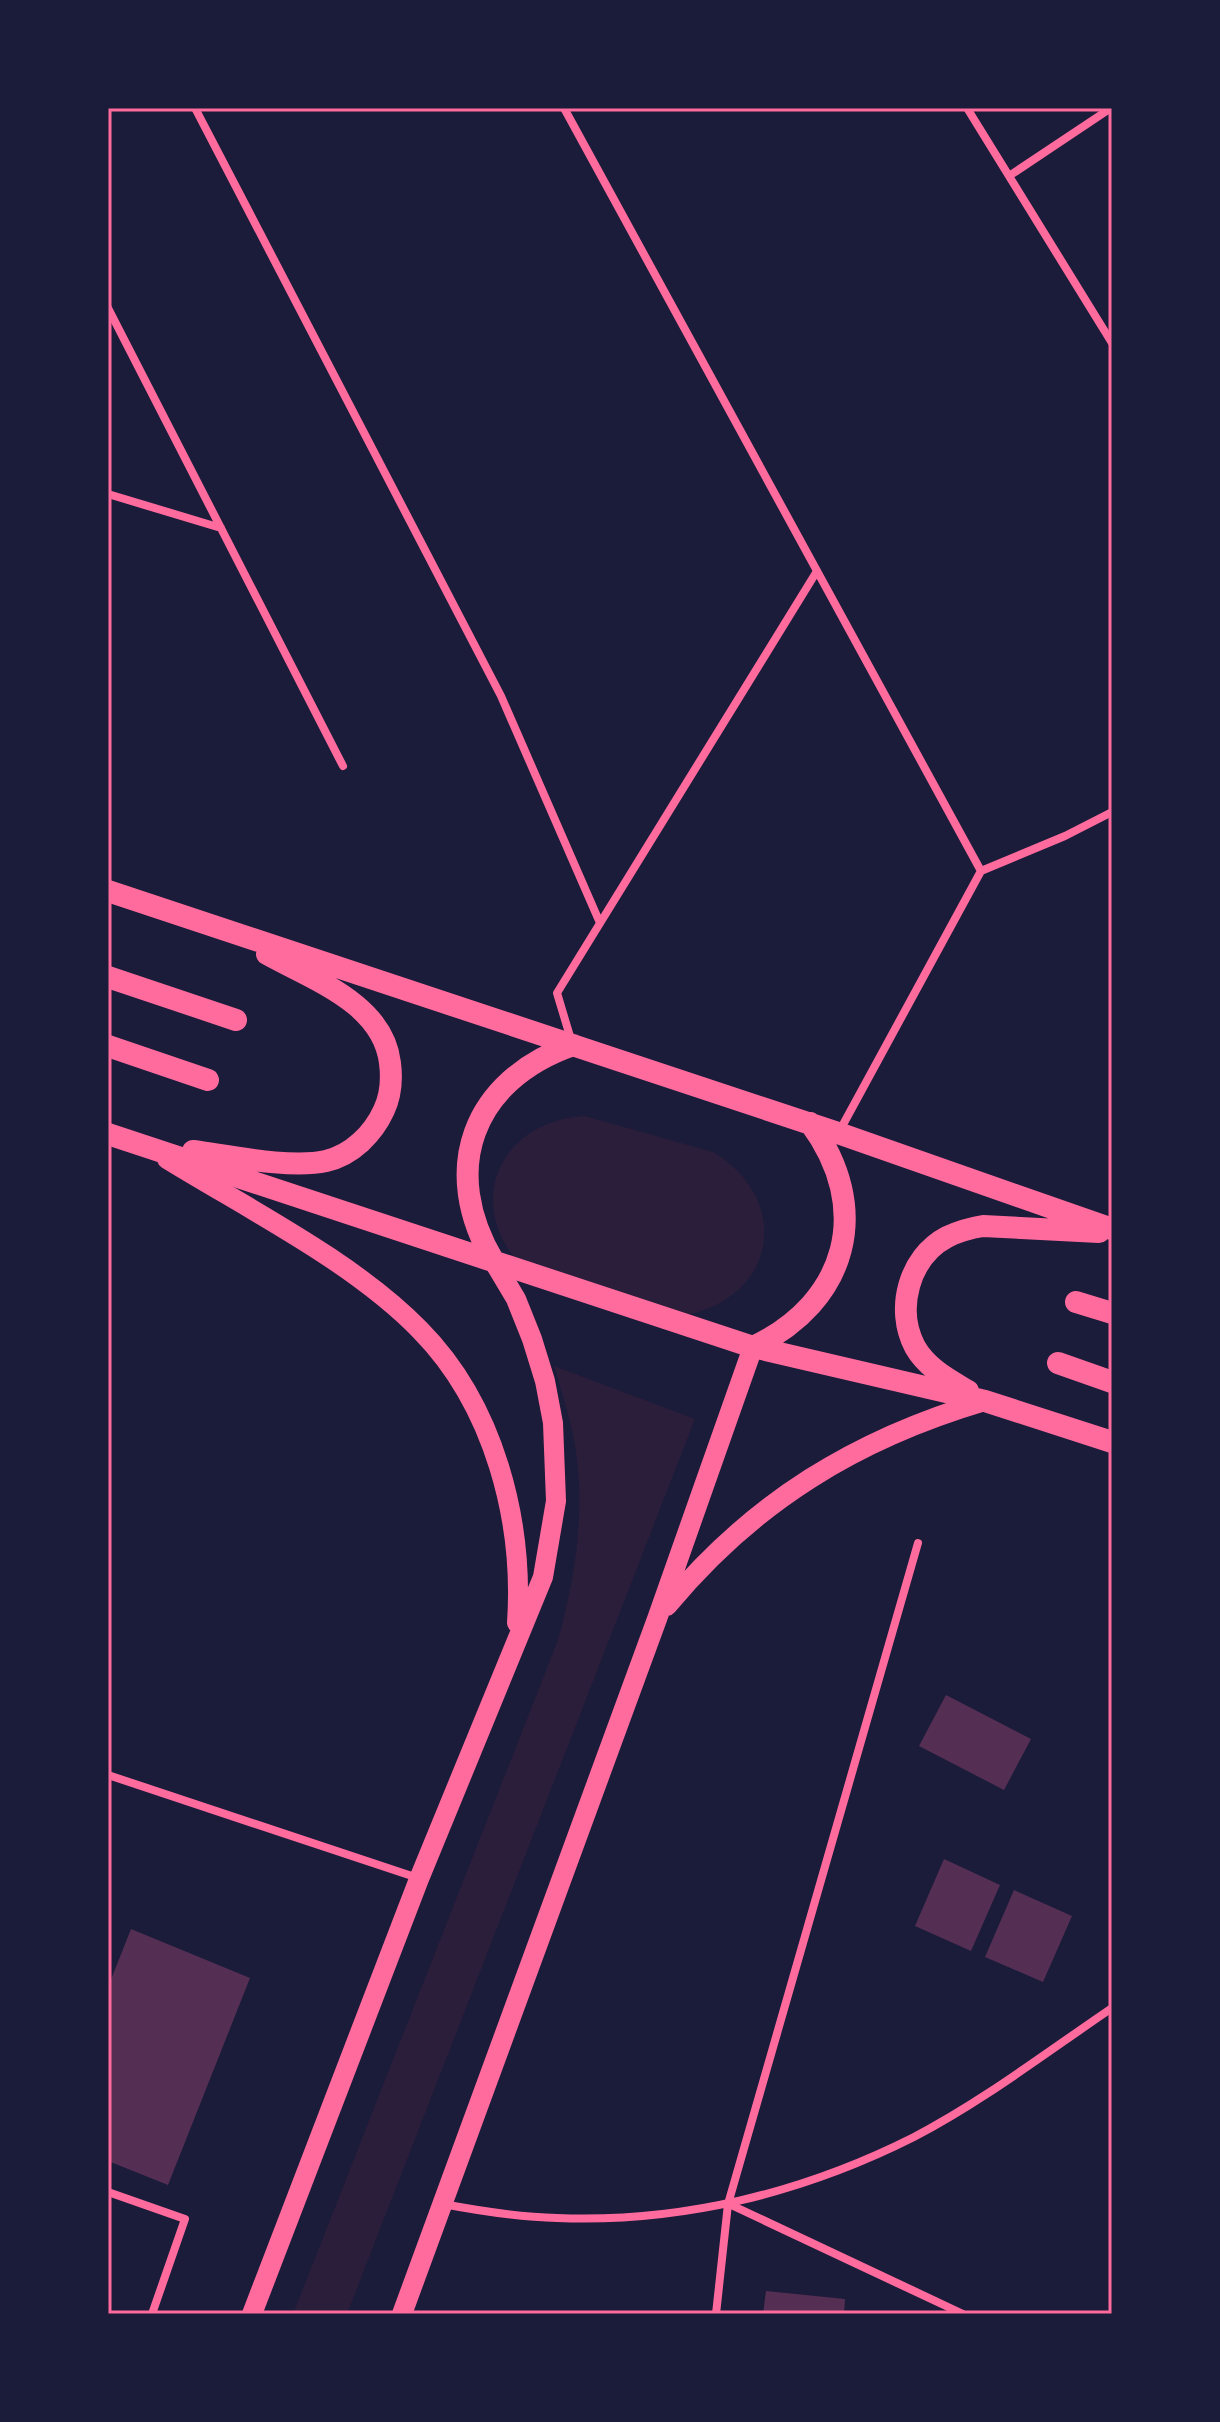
<svg xmlns="http://www.w3.org/2000/svg" width="1220" height="2422" font-family="'Noto Sans',sans-serif">
<rect width="100%" height="100%" fill="#1b1b3a"/>
<!-- green -->
<path fill="#2a1e3b" d="M585,1116L713,1152C792,1199 777,1296 687,1315L522,1267C463,1203 499,1121 585,1116Z
M554,1366L695,1419L347,2314H293L558,1640C577,1570 588,1498 571,1426C566,1406 560,1386 554,1366Z"/>
<!-- building -->
<path fill="#542f53" d="M946,1695L1031,1739L1004,1790L919,1746Z
M944,1859L1000,1885L971,1951L915,1926Z
M1014,1890L1072,1916L1043,1982L985,1957Z
M131,1929L250,1978L168,2185L108,2161V1987Z
M766,2291L845,2299L844,2314H763Z"/>
<g fill="none" stroke-linecap="round" stroke-linejoin="round">
<!-- minor -->
<path stroke="#ff6b9d" stroke-width="8" d="M195,108L501,696L600,923
M564,108L981,871L839,1132
M967,108L1112,343
M1009,176L1111,108
M108,308L343,766
M108,494L221,528
M981,871L1065,836L1112,812
M572,1043L557,993L817,571
M108,1775L418,1878
M108,2192L185,2219L152,2314
M443,2204C480,2211 518,2217 557,2218C681,2223 803,2193 914,2137C983,2101 1047,2052 1112,2008
M729,2204L963,2314
M716,2314L728,2204L918,1543"/>
<!-- primary -->
<path stroke="#ff6b9d" stroke-width="20" d="M167,1159C248,1209 354,1262 420,1330C494,1405 524,1520 517,1623
M667,1606C753,1502 856,1439 985,1401
M252,2314L419,1879L543,1577L556,1501L553,1423L545,1381L532,1339L516,1299L494,1262
M402,2314L657,1619L753,1347"/>
<!-- trunk -->
<path stroke="#ff6b9d" stroke-width="22" d="M108,891L838,1133L1112,1229
M108,977L236,1020
M108,1046L208,1080
M108,1134L753,1347L985,1401L1112,1442
M193,1151C230,1156 291,1169 326,1161C352,1155 373,1134 384,1110C391,1095 392,1079 390,1063C383,1003 313,980 267,954
M494,1262C439,1170 472,1080 573,1045
M1076,1302L1112,1313
M753,1347C848,1302 873,1208 810,1123
M1058,1363L1112,1382
M968,1391C948,1379 927,1368 915,1347C895,1309 909,1257 947,1237C959,1231 971,1228 983,1226L1099,1232"/>
</g>
<!-- border -->
<rect width="1220" height="2422" fill="none" stroke="#1b1b3a" stroke-width="220"/>
<rect x="110" y="110" width="1000" height="2202" fill="none" stroke="#ff6b9d" stroke-width="3"/>
</svg>
